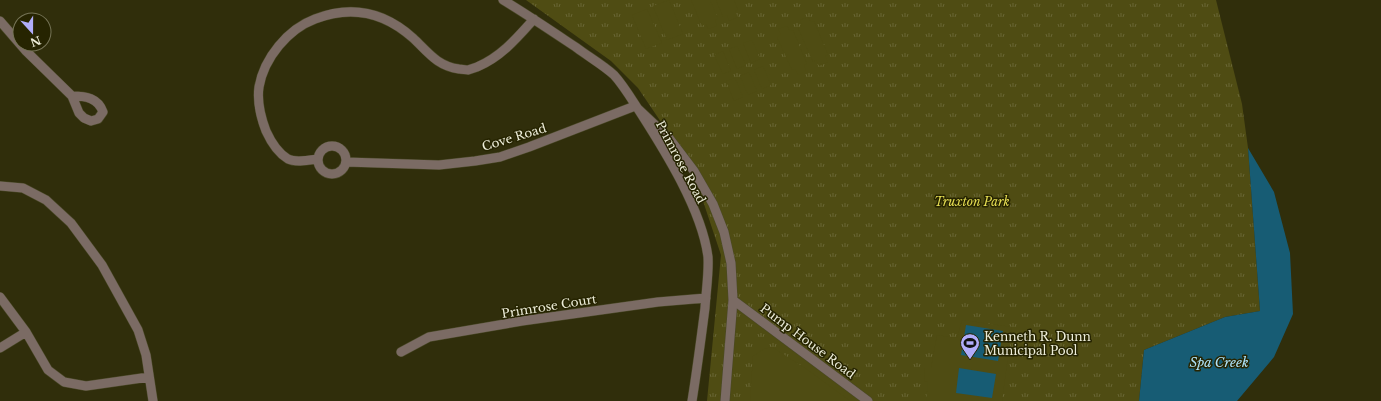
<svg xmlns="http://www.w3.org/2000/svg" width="1381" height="401" font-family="'Libre Baskerville',serif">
<defs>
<pattern id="grass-tufts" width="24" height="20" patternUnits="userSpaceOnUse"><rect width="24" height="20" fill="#4f4c13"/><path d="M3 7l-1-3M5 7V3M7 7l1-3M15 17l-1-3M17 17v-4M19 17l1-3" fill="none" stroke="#696635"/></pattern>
</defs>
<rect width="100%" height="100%" fill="#302e0b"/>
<!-- grass -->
<path fill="url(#grass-tufts)" d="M526,0H1216L1242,104L1248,148L1260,311L1225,317L1144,350L1139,401H707L721,255L699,189L663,125L638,88L611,61Z"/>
<!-- pitch -->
<path fill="#4f4c13" d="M669,0L683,34L667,40L653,6Z
M691,0H710L718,19L715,20L717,26L708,29L706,24L702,26Z
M716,0H734L738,10L735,11L738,17L729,21L727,15L723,17Z
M647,9L662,43L646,49L632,15Z
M808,17L811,22L814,21L828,55L825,56L828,62L819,66L816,60L813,62L798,28L802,26L800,20Z
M787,26L790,31L793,30L807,64L804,65L806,71L798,75L795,69L792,70L777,37L781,35L778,29Z
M752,40L760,59L751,63L743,43Z
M737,46L746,65L737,69L729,49Z
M723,51L731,71L723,74L714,55Z
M763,66L771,85L762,89L754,70Z
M749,72L757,91L748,95L740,76Z
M735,78L743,97L734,101L726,81Z
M962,320L1012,327L1002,401H926L928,382L924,381L925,368H931L937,335L957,338Z
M772,347L805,368L850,401H750L753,356L764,349Z"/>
<!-- water -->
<path fill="#175c74" d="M1248,148L1274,192L1290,253L1293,314L1274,357L1237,401H1139L1144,350L1225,317L1260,311Z
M966,325L1003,331L998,361L961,355Z
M959,368L996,374L992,398L956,393Z"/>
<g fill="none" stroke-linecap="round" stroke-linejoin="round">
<defs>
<path id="street" d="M503,0C528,15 553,32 577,48C589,57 603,65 614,75C624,86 632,100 640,112C665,151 702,210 708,257C709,273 706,291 705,308C701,339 697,370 692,401
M0,21L26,51L72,96L79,113L84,118L91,121L98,119L103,112C98,98 86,96 72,96
M318 160a14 14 0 1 1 28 0a14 14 0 1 1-28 0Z
M318,159C310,160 296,163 288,159C278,153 271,142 266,131C261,118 257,101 259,87C264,58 288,29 315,19C351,5 384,12 413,38C428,52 437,66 459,69C462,69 466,70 468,70C471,69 474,68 477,67C501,57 517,38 534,19
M346,162L439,165L475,161L500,157L529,147L635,106L669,138L694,171L713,204L724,232L731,263L733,300L725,401
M0,186L23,188L46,200L71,223L102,265L138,330L146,355L153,401
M0,297L26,332L48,370L64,382L86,386L149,377
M733,300L868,401
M0,348L26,332
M401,352L429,337L522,321L658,302L706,298"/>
</defs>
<!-- street casing -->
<use href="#street" stroke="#4a4928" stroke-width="10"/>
<!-- street -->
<use href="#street" stroke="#7b6b64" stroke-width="9"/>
</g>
<!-- icons -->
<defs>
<symbol id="stadium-pin" viewBox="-11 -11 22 30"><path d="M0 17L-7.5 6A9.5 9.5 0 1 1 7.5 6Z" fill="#b1adfa" stroke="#262401"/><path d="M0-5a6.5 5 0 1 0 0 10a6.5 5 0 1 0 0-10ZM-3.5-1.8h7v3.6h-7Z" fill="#111"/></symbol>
</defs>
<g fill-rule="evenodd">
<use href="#stadium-pin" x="959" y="332" width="22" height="30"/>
</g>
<g text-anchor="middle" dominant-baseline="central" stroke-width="3" stroke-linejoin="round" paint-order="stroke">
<!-- street labels -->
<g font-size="12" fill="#ededd9" stroke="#262401">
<text transform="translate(514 137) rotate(-17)">Cove Road</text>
<text transform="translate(681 162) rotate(62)">Primrose Road</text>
<text transform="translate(549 306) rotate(-9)">Primrose Court</text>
<text transform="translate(808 341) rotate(37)">Pump House Road</text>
</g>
<!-- park labels -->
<g font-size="12" font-style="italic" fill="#e5dd52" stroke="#262401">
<text x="972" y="201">Truxton Park</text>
</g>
<!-- poi labels -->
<g font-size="12" fill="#ededd9" stroke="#262401" text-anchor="start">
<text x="984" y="336">Kenneth R. Dunn<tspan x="984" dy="14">Municipal Pool</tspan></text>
</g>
<!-- water labels -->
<g font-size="13" font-style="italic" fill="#b0e5fc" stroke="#262401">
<text x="1219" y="362">Spa Creek</text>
</g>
</g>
<!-- north arrow -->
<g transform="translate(32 32) rotate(159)"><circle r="19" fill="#262401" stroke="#767457"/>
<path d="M0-3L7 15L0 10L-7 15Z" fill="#b1adfa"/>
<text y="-6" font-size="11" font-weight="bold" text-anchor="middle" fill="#ededd9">N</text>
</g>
</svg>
